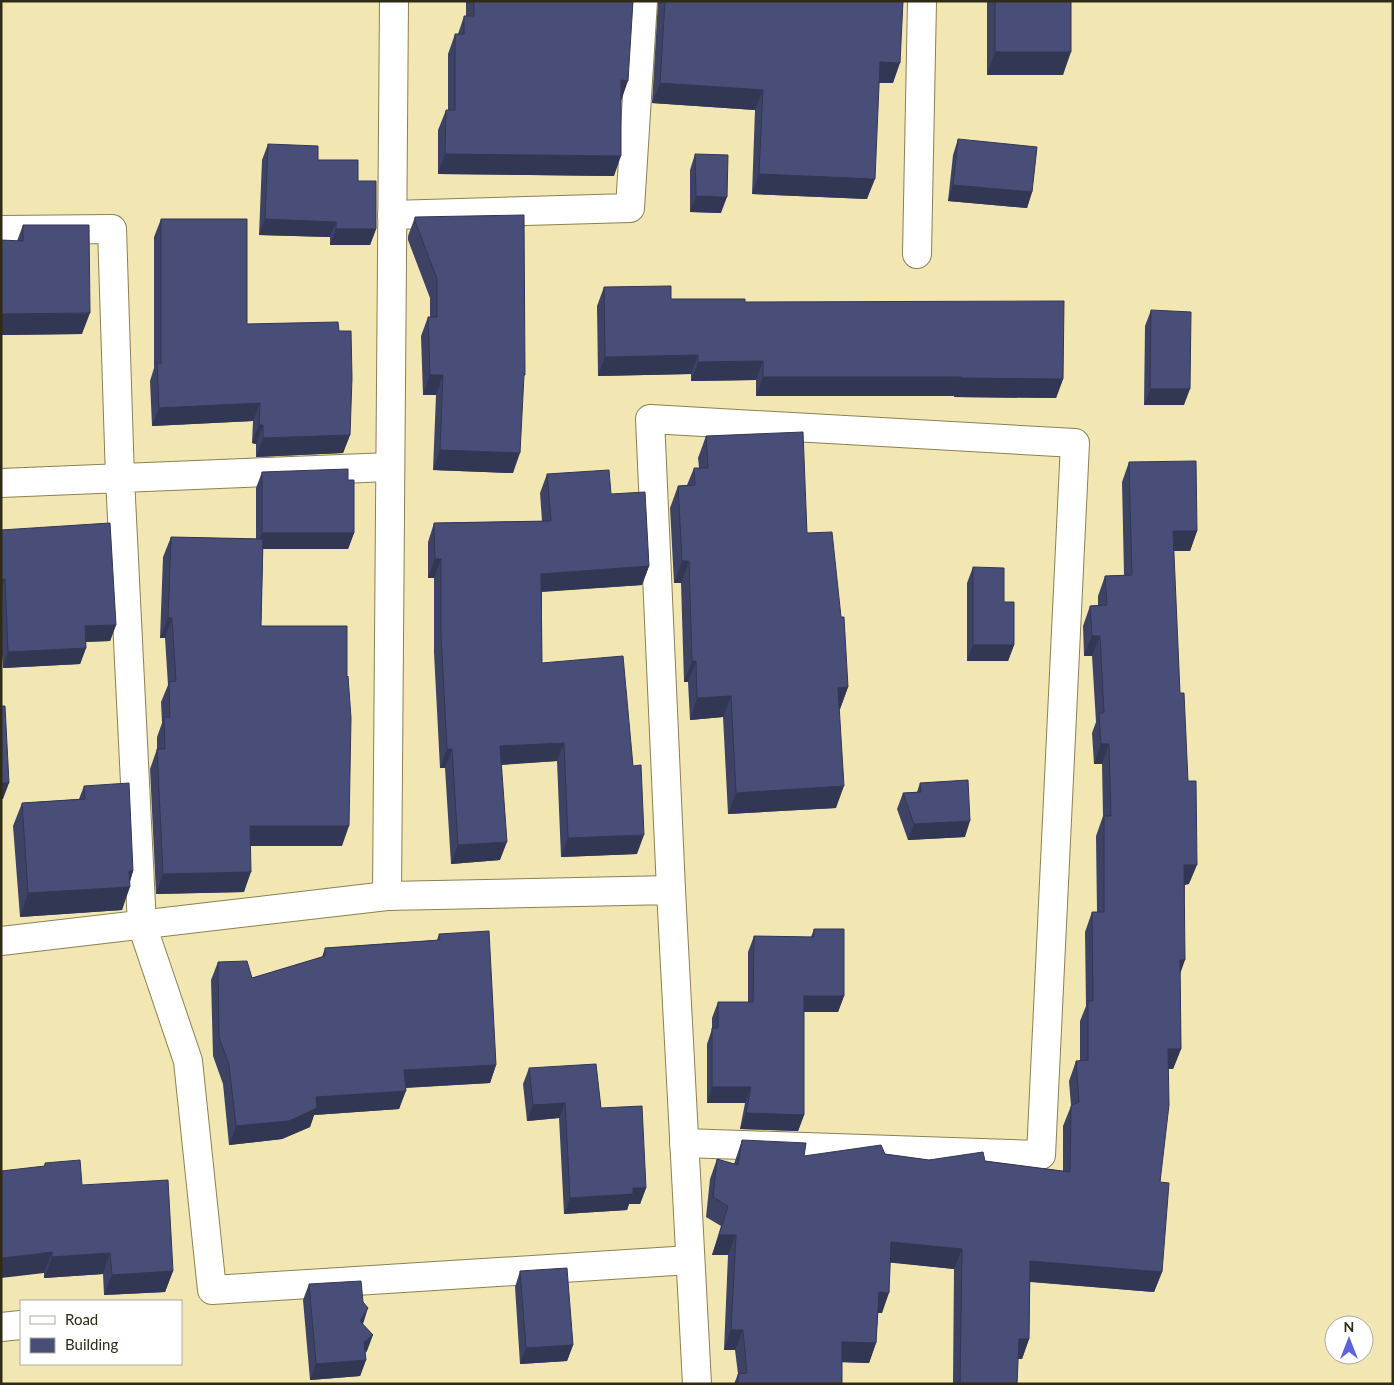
<svg xmlns="http://www.w3.org/2000/svg" width="1394" height="1385" font-family="Lato,sans-serif">
<rect width="100%" height="100%" fill="#f2e7b3"/>
<g fill="none" stroke-linecap="round" stroke-linejoin="round">
<defs>
<path id="minor" d="M392,215L630,208L643,1
M1,230L112,229L120,478L142,925L188,1061L212,1290L690,1260
M917,254L922,1
M1,483L390,467
M671,890L650,419L1075,443L1041,1155L684,1143
M1,941L387,896
M1,1327L21,1325"/>
<path id="tertiary" d="M394,1L387,896L671,890L697,1384"/>
</defs>
<!-- minor casing -->
<use href="#minor" stroke="#8b8150" stroke-width="30"/>
<!-- tertiary casing -->
<use href="#tertiary" stroke="#8b8150" stroke-width="30"/>
<!-- minor -->
<use href="#minor" stroke="#fff" stroke-width="28"/>
<!-- tertiary -->
<use href="#tertiary" stroke="#fff" stroke-width="28"/>
</g>
<!-- wall -->
<path fill="#3e4366" d="M466,1H633L621,101L614,176L438,174V130L446,110H448V54L455,34H458L464,16H466Z
M658,1H903L893,83H879L867,199L752,194L755,110L652,103Z
M987,1H1071L1063,75H987Z
M958,139L1032,192L1027,208L948,201L953,155Z
M268,144L318,160L358,181L376,229L370,245H330V237L259,235L262,160Z
M695,154L721,213L690,212V170Z
M415,217L523,380L513,473L433,470L436,395H423L421,336L428,317H430V298L408,240V236Z
M161,219L247,324L350,435L343,453L256,457V444L252,443L253,421L152,426L150,381L154,368V237Z
M23,225L82,334L1,335V240L17,241Z
M604,287L671,299L745,302L1063,379L1056,398L954,397V396H756V380L691,381V374L598,376L597,306Z
M1151,310L1184,405H1144L1145,326Z
M706,436L807,533L848,687L840,709H839L836,808L728,814L723,717L690,720L688,682H684L681,583H674L670,508L678,486L687,485L694,468H699L698,458Z
M1129,462L1197,531L1190,551H1173L1189,884L1185,885L1180,974L1181,1049L1173,1069H1168L1160,1182L1162,1272L1154,1292L1030,1282L1029,1339L1022,1359H1018L1017,1384H953L954,1269L890,1262L882,1313H878L876,1343L869,1363L842,1362V1384H734L738,1374L735,1350H724L728,1255H712L721,1226L706,1217L710,1179L717,1159L734,1164L742,1140L804,1156L885,1154L929,1160L985,1161L1063,1171V1126L1071,1106L1069,1081L1076,1061H1080V1021L1086,1006L1085,932L1092,912H1097L1096,836L1103,816L1102,764H1094L1092,733L1096,722L1092,656H1084L1083,626L1090,606L1098,605V596L1105,576L1124,575L1122,482Z
M262,472L348,480L354,533L348,549H263L261,626L342,846H250L244,892L156,894L150,769L157,749V737L162,723L161,702L168,685L165,638H160L163,557L171,537L256,539V488Z
M547,474L611,494L649,566L642,585L542,592V663L637,854L561,857L557,761L502,765L500,860L451,864L445,768H440L434,653V578H428V542L434,523L542,521L540,493Z
M1,530L116,625L110,641L86,642V648L80,664L3,668L1,642Z
M973,567L1004,602L1014,645L1008,661H967V583Z
M920,783L965,837L908,840L897,809L903,793L917,792Z
M84,786L133,871L122,910L20,917L13,826L22,803L79,799Z
M814,929L844,996L838,1012H804V1115L798,1131L740,1129L745,1103H707V1044L712,1029V1018L718,1002H748V952L754,936L811,937Z
M439,934L496,1065L490,1083L406,1088L399,1109L314,1115L310,1127L282,1139L229,1145L223,1084L213,1056L211,980L218,962L252,978L322,957L325,948L437,940Z
M529,1068L601,1108L646,1188L640,1204H629L627,1210L564,1214L559,1118L527,1121L523,1084Z
M45,1163L82,1185L173,1271L165,1292L104,1295L103,1274L44,1278V1167Z
M520,1271L573,1345L567,1361L520,1364L515,1287Z
M309,1284L362,1324L367,1351L365,1353L366,1360L360,1376L310,1380L303,1300Z"/>
<!-- shaded-wall -->
<path fill="#323753" d="M995,52H1071L1063,75H987Z
M880,62L900,63L893,83L873,82Z
M621,80L628,81L621,101Z
M660,83L763,90L755,110L652,103Z
M445,154L621,156L614,176L438,174Z
M759,174L875,179L867,199L752,194Z
M953,185L1032,192L1027,208L948,201Z
M696,196L727,197L721,213L690,212Z
M265,219L336,222L330,237L259,235Z
M336,229H376L370,245H330Z
M90,313L82,334L1,335V314Z
M698,355L691,374L598,376L605,357Z
M763,361L756,380L691,381L698,362Z
M430,375H443L436,395H423Z
M763,377H961L954,396H756Z
M961,378L1063,379L1056,398L954,397Z
M1150,389H1190L1184,405H1144Z
M260,403L253,421L152,426L159,408Z
M259,425H263L256,444L252,443Z
M350,435L343,453L256,457L263,438Z
M440,450L520,453L513,473L433,470Z
M1173,531H1197L1190,551H1165Z
M262,533H354L348,549H256Z
M435,559H441L434,578H428Z
M682,561H689L681,583H674Z
M649,566L642,585L535,592L541,574Z
M1,579H5L1,588Z
M168,618H172L165,638H160Z
M116,625L110,641L79,642L85,626Z
M1092,636H1100L1092,656H1084Z
M973,645H1014L1008,661H967Z
M86,648L80,664L3,668L8,652Z
M692,661H696L688,682H684Z
M848,687L840,709L830,710L838,688Z
M731,696L723,717L690,720L697,698Z
M564,743L557,761L493,765L500,746Z
M1101,744H1109L1102,764H1094Z
M447,749H452L445,768H440Z
M1,783H9L3,799H1Z
M844,786L836,808L728,814L736,793Z
M970,821L965,837L908,840L914,824Z
M250,826H349L342,846H243Z
M644,835L637,854L561,857L568,838Z
M507,842L500,860L451,864L458,845Z
M1184,865H1197L1189,884L1177,885Z
M129,871H133L128,887H130L122,910L20,917L28,893Z
M251,872L244,892L156,894L163,874Z
M1180,960H1185L1178,980Z
M804,996H844L838,1012H798Z
M1168,1049H1181L1173,1069H1160Z
M496,1065L490,1083L398,1088L404,1070Z
M712,1087H751L745,1103H707Z
M406,1091L399,1109L314,1115L310,1127L282,1139L229,1145L236,1126L316,1097Z
M565,1103L559,1118L527,1121L533,1105Z
M746,1113L804,1115L798,1131L740,1129Z
M633,1188H646L640,1204H629L627,1210L564,1214L570,1198Z
M719,1235H736L728,1255H712Z
M891,1242L962,1249L954,1269L884,1262Z
M52,1252L44,1273L1,1278V1258Z
M110,1253L103,1274L44,1278L52,1257Z
M1030,1261L1162,1272L1154,1292L1022,1281Z
M173,1271L165,1292L104,1295L112,1275Z
M879,1292L889,1293L882,1313L872,1312Z
M368,1308L363,1324L354,1337L360,1321Z
M731,1330H743L735,1350H724Z
M373,1335L367,1351L358,1358L364,1342Z
M1019,1339H1029L1022,1359H1012Z
M842,1342L876,1343L869,1363L835,1362Z
M573,1345L567,1361L520,1364L526,1348Z
M366,1360L360,1376L310,1380L316,1364Z"/>
<!-- building -->
<path fill="#484e77" stroke="#323753" d="M474,1H633L628,81L621,80V156L445,154L446,110H455V34H464V16H474Z
M665,1H903L900,63L880,62L875,179L759,174L763,90L660,83Z
M995,1H1071V52H995Z
M958,139L1037,147L1032,192L953,185Z
M268,144L318,146V160H358V181H376V229H336V222L265,219Z
M695,154L728,155L727,197L696,196Z
M524,215L525,375H524L520,453L440,450L443,375H430L428,317H437V279L415,221V217Z
M161,219H247V324L338,322L339,331H351L352,378L350,435L263,438V425H259L260,403L159,408L157,362L161,364Z
M23,225H89L90,313L1,314V240L23,241Z
M671,286V299H745V302L1064,301L1063,379L961,378V377H763V361L698,362V355L605,357L604,287Z
M1151,310L1191,312L1190,389H1150Z
M803,432L807,533L832,532L841,617H844L848,687L838,688L844,786L736,793L731,696L697,698L696,661H692L689,561H682L678,486L695,485L694,468H708L706,436Z
M1196,461L1197,531H1173L1180,693H1184L1188,781H1196L1197,865H1184L1185,960H1180L1181,1049H1168L1169,1105L1160,1182L1169,1183L1162,1272L1030,1261L1029,1339H1019L1017,1384H960L962,1249L891,1242L889,1293L879,1292L876,1343L842,1342V1384H738V1374L747,1373L743,1330H731L736,1235H719L728,1206L713,1197L717,1159L738,1165L742,1140L806,1143L804,1156L881,1145L885,1154L929,1160L983,1152L985,1161L1070,1172L1071,1106L1079,1102L1076,1061L1088,1060V1001H1093L1092,912H1104V816H1111L1109,744H1101L1099,713H1104L1100,636H1092L1090,606L1107,605L1105,576L1132,575L1129,462Z
M348,469V480H354V533H262V472Z
M609,470L611,494L645,492L649,566L541,574L542,663L623,656L633,766L641,765L644,835L568,838L564,743L500,746L507,842L458,845L452,749H447L441,635V559H435L434,523L551,521L547,474Z
M110,523L116,625L85,626L86,648L8,652L5,579H1V530Z
M171,537L263,539L261,626H347V677L348,676L351,718L349,826H250L251,872L163,874L157,749H165L164,717H170L169,682L176,681L172,618H168Z
M973,567L1004,568V602H1014V645H973Z
M1,706H5L9,783H1Z
M968,780L970,821L914,824L903,793L921,792L920,783Z
M129,783L133,871H129L130,887L28,893L22,803L85,799L84,786Z
M814,929H844V996H804V1115L746,1113L751,1087H712V1028H718V1002H753L754,936L814,937Z
M489,931L496,1065L404,1070L406,1091L316,1097L317,1108L289,1121L236,1126L229,1065L219,1037L218,962L247,961L252,978L325,956V948L440,940L439,934Z
M596,1064L601,1108L642,1106L646,1188H633V1194L570,1198L565,1103L533,1105L529,1068Z
M80,1160L82,1185L168,1180L173,1271L112,1275L110,1253L52,1257V1252L1,1258V1171L45,1166V1163Z
M567,1268L573,1345L526,1348L520,1271Z
M361,1281L363,1302L368,1308L360,1321L373,1335L364,1342L366,1360L316,1364L309,1284Z"/>
<!-- border -->
<rect width="1394" height="1385" fill="none" stroke="#2f2b16" stroke-width="5"/>
<!-- legend -->
<rect x="20" y="1300" width="162" height="65" fill="#ffffff" stroke="#acaaa2"/>
<rect x="30" y="1316" width="25" height="8" fill="#ffffff" stroke="#acaaa2"/>
<text x="65" y="1325" font-size="15" fill="#2f2b16">Road</text>
<rect x="30" y="1338" width="25" height="15" fill="#484e77" stroke="#acaaa2"/>
<text x="65" y="1350" font-size="15" fill="#2f2b16">Building</text>
<!-- north arrow -->
<g transform="translate(1349 1340)"><circle r="24" fill="#ffffff" stroke="#acaaa2"/>
<path d="M0-4L9 19L0 12L-9 19Z" fill="#5e63db"/>
<text y="-8" font-size="14" font-weight="bold" text-anchor="middle" fill="#2f2b16">N</text>
</g>
</svg>
